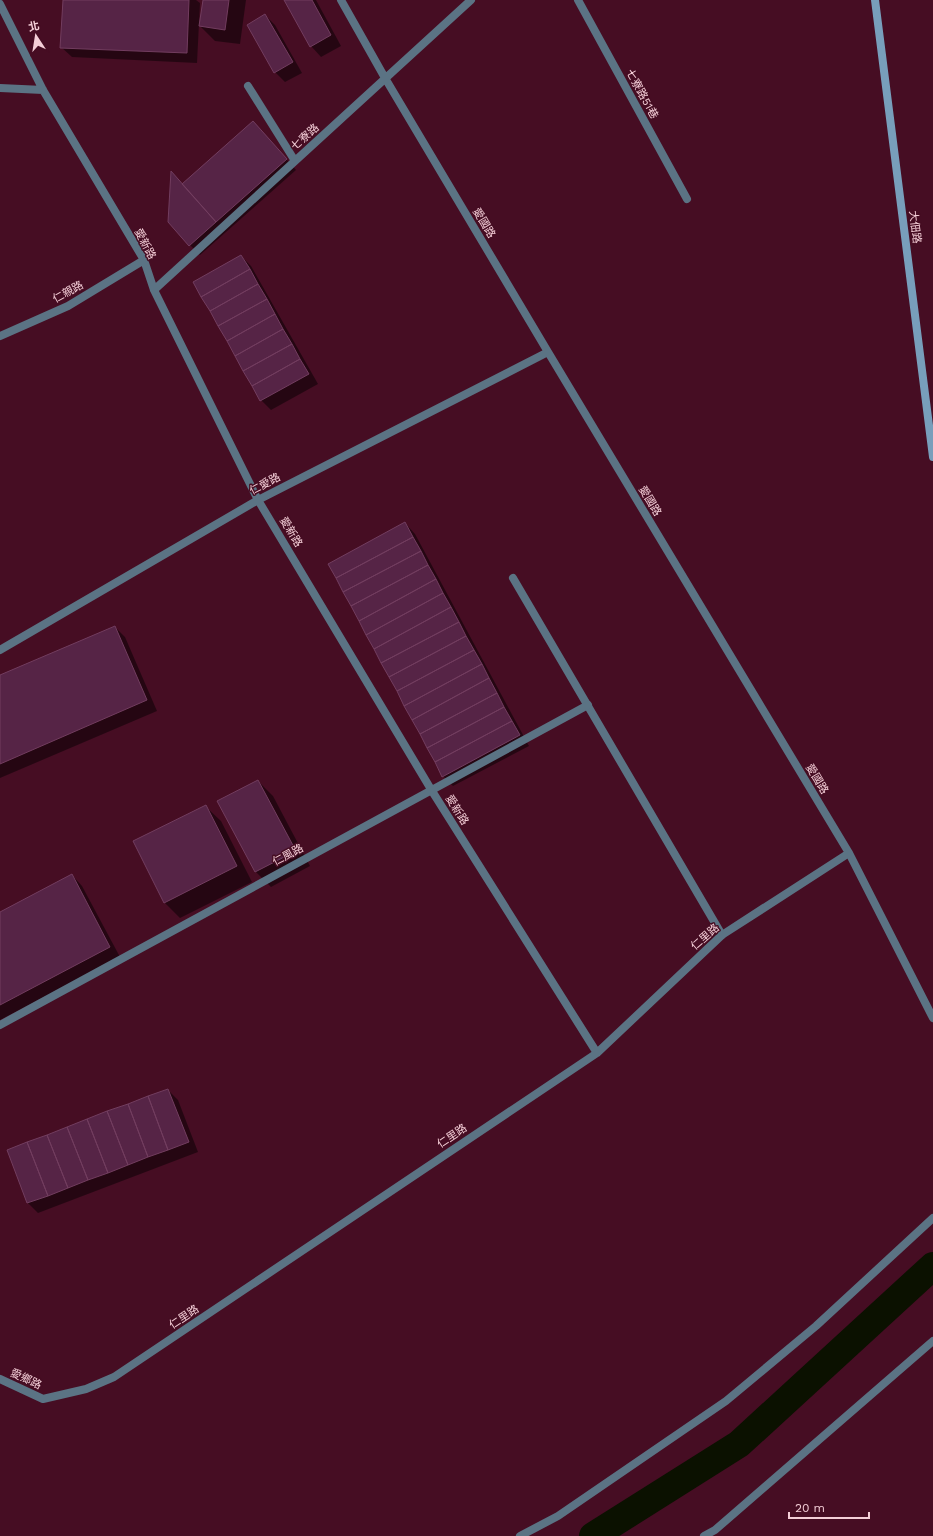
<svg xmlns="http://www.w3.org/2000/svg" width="933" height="1536" font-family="'Work Sans','Noto Sans TC',sans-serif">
<rect width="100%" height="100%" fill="#460d23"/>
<!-- shadow -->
<path fill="#0007" d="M64,0H196L200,3L197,63L72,57L61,47Z
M204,0H246L240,44L215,41L200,26Z
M286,0H316L341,46L321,57L311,46Z
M265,15L275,25L302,73L285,82L275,72Z
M253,122L296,170L200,255L190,245L183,185Z
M241,256L251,266L318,384L271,410L261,400Z
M405,523L415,534L529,746L453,786L443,776Z
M115,627L125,637L157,711L0,778V677Z
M258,781L273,796L310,866L271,887L256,872L219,802Z
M205,806L221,821L252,882L180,918L165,903L134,842Z
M72,875L82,886L120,957L0,1020V913Z
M168,1090L178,1100L198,1152L38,1213L28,1203L8,1150Z"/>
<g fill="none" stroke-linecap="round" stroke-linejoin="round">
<!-- canal -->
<path stroke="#0b1100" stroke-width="28" d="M593,1536L739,1444L933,1266"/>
</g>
<!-- building -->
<path fill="#562446" stroke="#723d5f" d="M63,0H189L187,53L60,48Z
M203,0H229L225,30L199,26Z
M284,0H312L331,35L310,47Z
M265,14L293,62L274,73L247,25Z
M253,121L287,159L216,222L182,184Z
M171,171L216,222L189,246L168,222Z
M241,255L250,269L201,297L193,282Z
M250,269L258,284L210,311L201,297Z
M258,284L267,299L218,326L210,311Z
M267,299L275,314L227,341L218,326Z
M275,314L283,329L235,356L227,341Z
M283,329L292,344L243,371L235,356Z
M292,344L300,359L252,386L243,371Z
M300,359L309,374L260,401L252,386Z
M405,522L413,537L336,578L328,564Z
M413,537L421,551L343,592L336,578Z
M421,551L428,565L351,606L343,592Z
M428,565L436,579L359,621L351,606Z
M436,579L443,593L366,635L359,621Z
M443,593L451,607L374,649L366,635Z
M451,607L459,622L381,663L374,649Z
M459,622L466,636L389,677L381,663Z
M115,626L147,700L0,764V675Z
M466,636L474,650L397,691L389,677Z
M474,650L482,664L404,706L397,691Z
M482,664L489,678L412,720L404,706Z
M489,678L497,693L420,734L412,720Z
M497,693L504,707L427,748L420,734Z
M504,707L512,721L435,762L427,748Z
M512,721L520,735L442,777L435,762Z
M258,780L296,851L255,872L217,801Z
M206,805L237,866L164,903L133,841Z
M72,874L110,947L0,1005V912Z
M168,1089L189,1142L168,1150L148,1096Z
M148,1096L168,1150L148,1157L128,1104Z
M128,1104L148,1157L128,1165L107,1111Z
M107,1111L128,1165L108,1173L87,1119Z
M87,1119L108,1173L88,1180L67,1127Z
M67,1127L88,1180L68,1188L47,1135Z
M47,1135L68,1188L48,1196L27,1142Z
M27,1142L48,1196L27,1203L7,1150Z"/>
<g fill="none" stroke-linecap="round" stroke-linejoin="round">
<!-- lane -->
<path stroke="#5b7384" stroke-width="8" d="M513,578L722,935
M520,1536L558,1516L726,1401L816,1326L933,1218"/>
<!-- street -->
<path stroke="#5b7384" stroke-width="8" d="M341,0L385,78L548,352L849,853L933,1018
M578,0L687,199
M0,4L43,90L144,260L154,290L258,500L432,791L597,1053
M248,86L295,161
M0,88L43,90
M154,290L471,0
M0,336L68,306L144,260
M0,650L258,500L548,352
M0,1025L588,705
M0,1379L43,1399L86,1389L114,1377L597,1053L722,935L849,853
M704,1536L715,1530L933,1341"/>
<!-- secondary -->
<path stroke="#789ebb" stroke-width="8" d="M875,0L933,457"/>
</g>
<g text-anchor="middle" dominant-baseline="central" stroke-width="3" stroke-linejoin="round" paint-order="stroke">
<!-- street labels -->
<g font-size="11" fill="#f4ced7" stroke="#460d23">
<text transform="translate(642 94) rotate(61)">七寮路51巷</text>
<text transform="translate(305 137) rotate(-42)">七寮路</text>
<text transform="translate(484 223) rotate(59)">愛國路</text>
<text transform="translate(915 227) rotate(83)">大佃路</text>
<text transform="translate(145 244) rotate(62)">愛新路</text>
<text transform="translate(68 292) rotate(-29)">仁親路</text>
<text transform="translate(265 484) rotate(-28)">仁愛路</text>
<text transform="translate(650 501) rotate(59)">愛國路</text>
<text transform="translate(291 532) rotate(59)">愛新路</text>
<text transform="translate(817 779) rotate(59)">愛國路</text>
<text transform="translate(457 810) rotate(58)">愛新路</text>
<text transform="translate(288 855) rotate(-28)">仁風路</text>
<text transform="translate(705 937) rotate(-41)">仁里路</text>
<text transform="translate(452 1136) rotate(-34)">仁里路</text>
<text transform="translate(184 1317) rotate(-34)">仁里路</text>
<text transform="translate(26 1379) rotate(25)">愛鄉路</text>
</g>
</g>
<!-- north arrow -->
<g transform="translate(36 36) rotate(348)" stroke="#460d23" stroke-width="3" paint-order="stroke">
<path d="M0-3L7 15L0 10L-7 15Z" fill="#f4ced7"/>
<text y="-6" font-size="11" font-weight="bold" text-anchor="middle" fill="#f4ced7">北</text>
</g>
<!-- scale -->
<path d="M789 1512v6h80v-6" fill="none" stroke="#f4ced7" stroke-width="2"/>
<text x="795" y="1512" font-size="12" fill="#f4ced7" stroke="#460d23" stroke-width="3" paint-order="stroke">20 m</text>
</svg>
